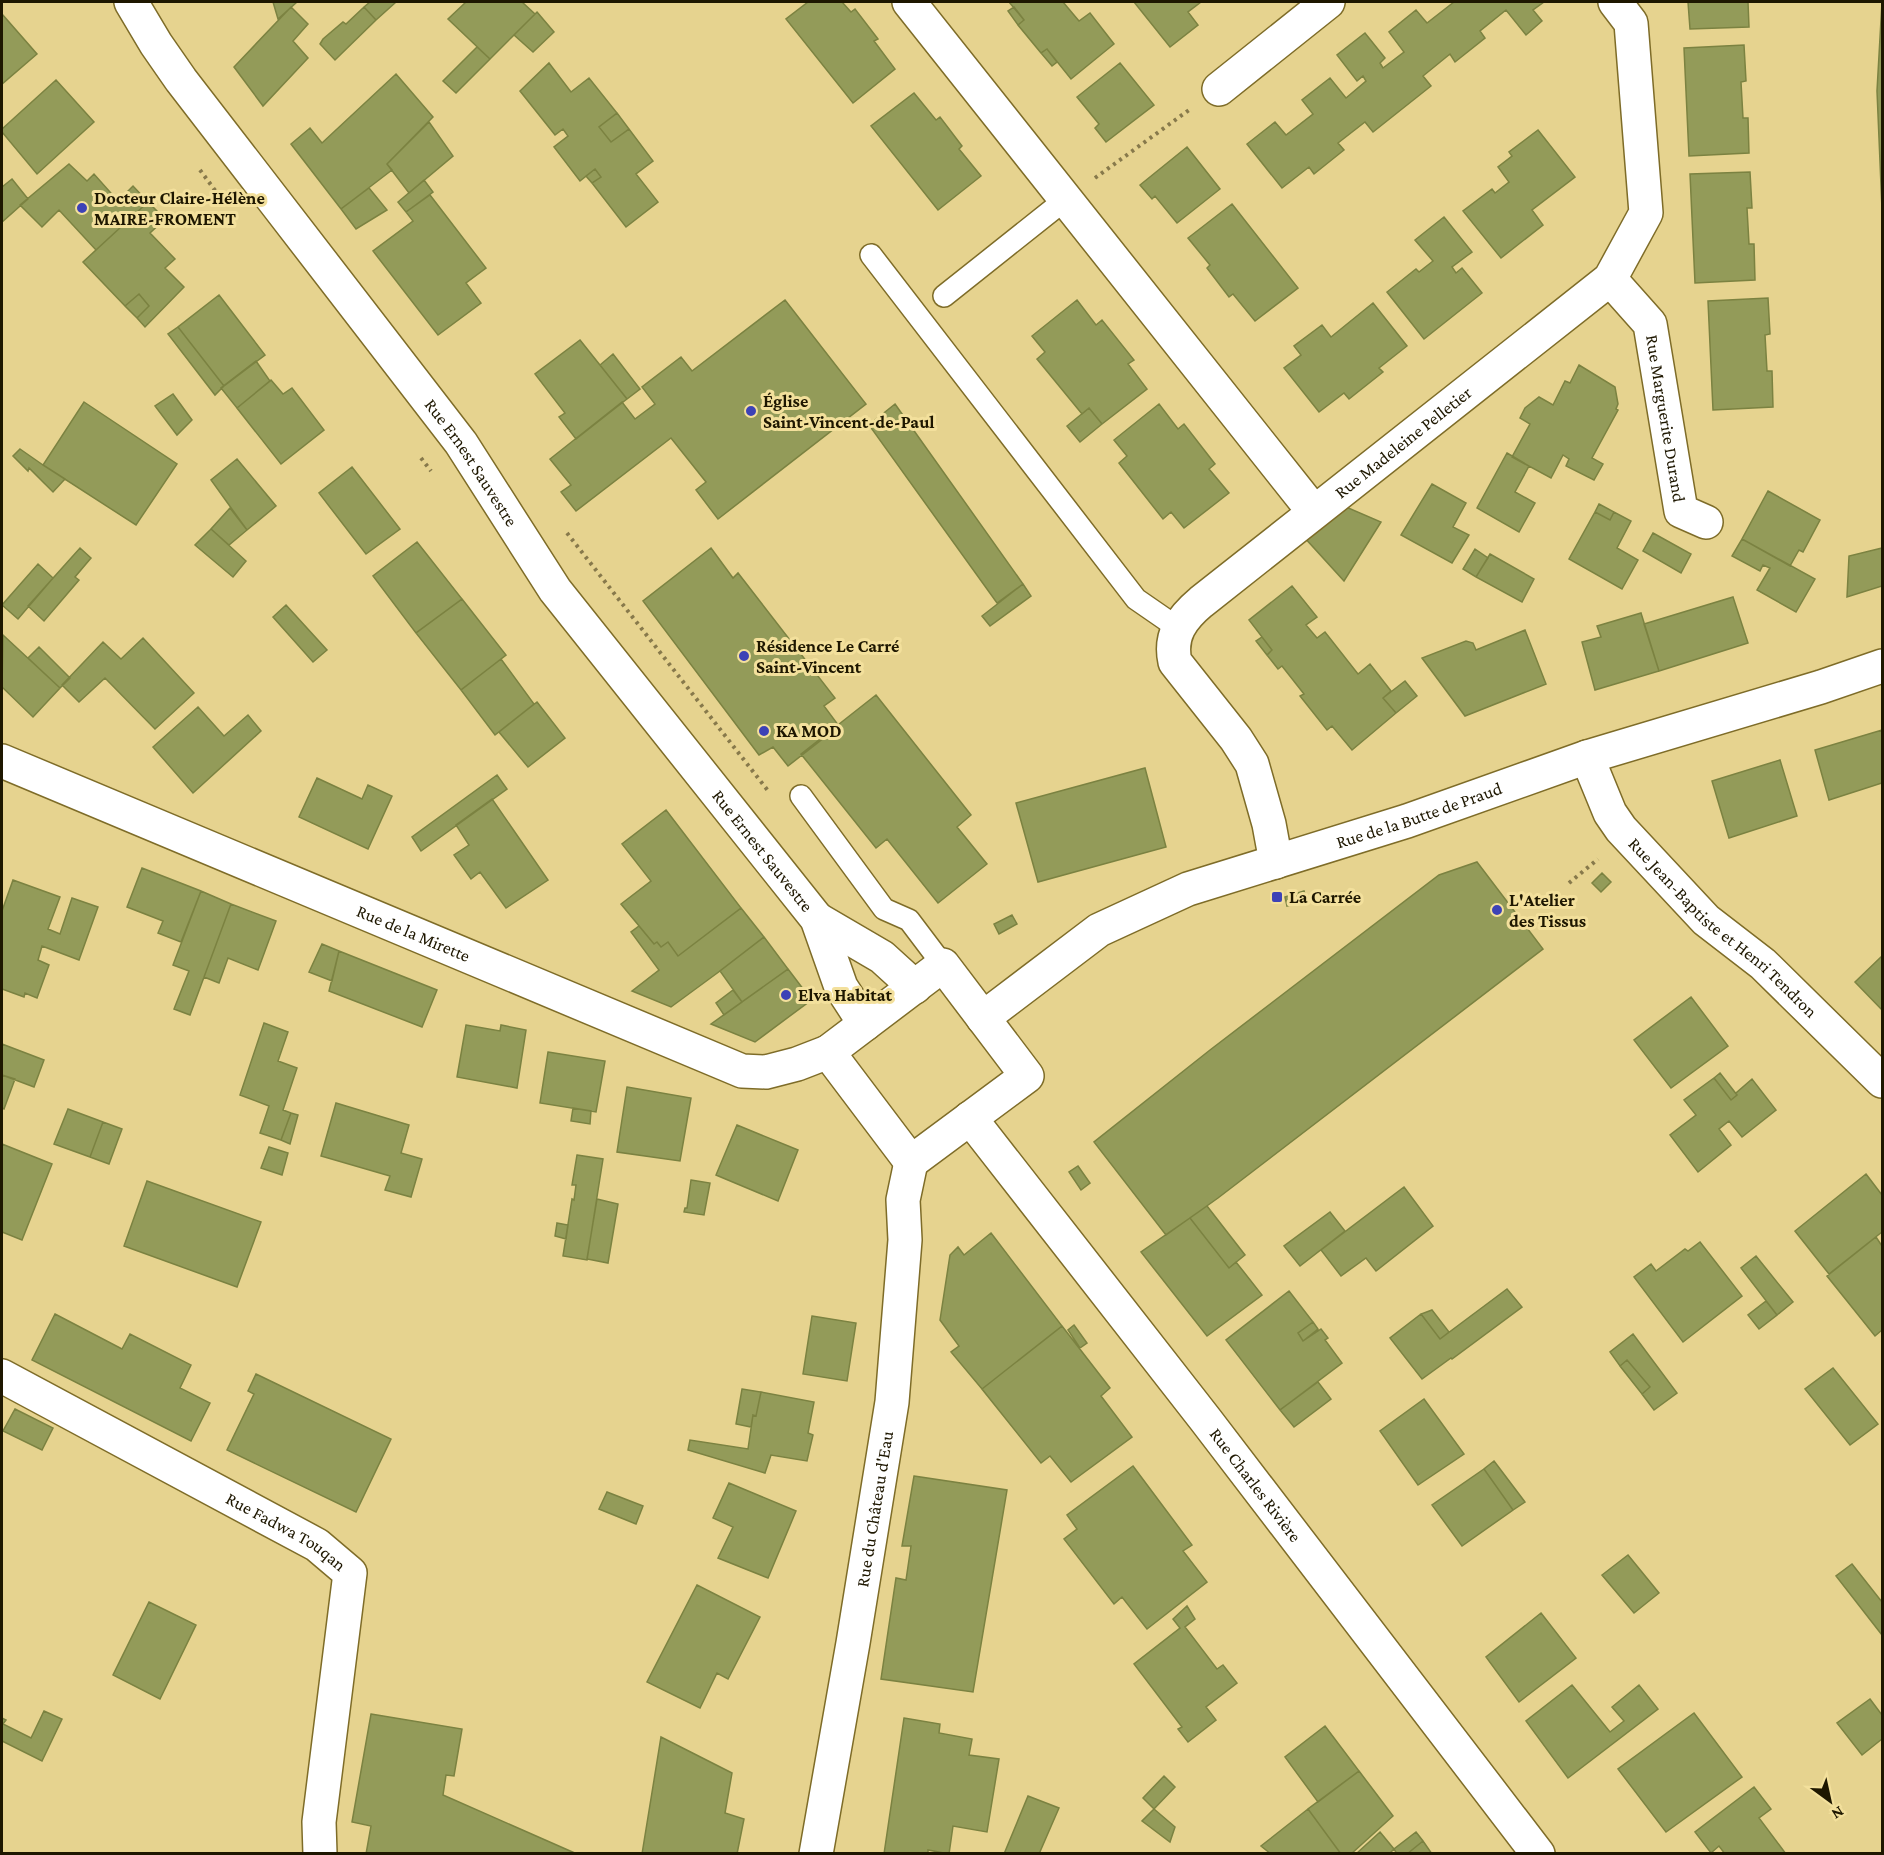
<svg xmlns="http://www.w3.org/2000/svg" width="1884" height="1855" font-family="'Crimson Pro',serif">
<rect width="100%" height="100%" fill="#e6d38f"/>
<!-- building -->
<path fill="#939b59" stroke="#7b8241" stroke-width="1.5" d="M273,2H297L278,19Z
M370,2H396L376,20L364,7Z
M466,2H522L535,14L490,59L448,19Z
M808,2H842L851,12L855,9L878,39L874,41L895,69L853,103L786,19Z
M1009,2H1063L1079,21L1090,13L1114,44L1071,79L1047,49L1041,53L1018,25L1024,20Z
M1134,2H1201L1188,12L1198,25L1170,47Z
M1454,2H1544L1533,10L1542,21L1526,35L1506,10L1480,31L1485,38L1455,62L1450,54L1423,76L1431,86L1373,132L1365,122L1338,143L1344,150L1314,174L1309,167L1282,188L1247,144L1275,122L1286,135L1313,114L1302,100L1330,78L1346,98L1366,81L1363,76L1357,81L1337,55L1365,33L1385,58L1380,63L1383,68L1404,52L1389,32L1416,10L1427,23Z
M1688,2H1748L1749,27L1690,29Z
M1882,2V209L1877,91Z
M291,7L308,24L293,41L308,58L263,106L234,67Z
M364,7L376,20L335,60L320,44L323,39L343,22L346,24Z
M1014,7L1024,20L1018,25L1008,11Z
M537,12L554,32L533,52L514,35Z
M2,14L37,54L2,84Z
M1744,45L1746,81L1741,82L1743,118H1748L1749,153L1689,156L1684,48Z
M477,47L490,59L456,93L443,81Z
M1047,49L1057,62L1052,66L1041,53Z
M549,63L571,92L589,78L617,113L599,127L611,142L629,129L653,161L636,174L658,202L626,227L592,183L601,177L595,169L580,181L554,147L568,136L563,129L555,135L520,91Z
M1120,63L1154,105L1106,142L1095,128L1099,124L1077,97Z
M396,74L433,117L387,164L392,170L341,209L291,144L310,128L322,143Z
M56,80L94,122L37,174L2,132V129Z
M914,93L936,120L940,117L962,146L959,149L981,176L938,210L871,126Z
M617,113L629,129L611,142L599,127Z
M429,122L453,156L409,193L387,164Z
M1538,130L1575,177L1532,210L1543,225L1501,258L1463,211L1492,189L1495,193L1509,182L1498,167L1512,156L1509,152Z
M1187,147L1220,189L1177,223L1155,196L1152,199L1140,185Z
M69,164L87,181L94,174L118,201L133,186L148,202L96,250L59,210L42,227L20,205Z
M595,169L601,177L592,183L586,176Z
M1750,172L1752,208H1747L1749,244H1754L1755,280L1695,283L1690,174Z
M12,179L28,199L2,222V187Z
M424,180L433,192L406,212L398,202Z
M369,188L387,210L356,229L341,209Z
M430,195L486,268L466,283L481,303L438,335L373,251L413,221L406,212Z
M148,202L165,219L150,233L175,259L165,268L184,287L145,327L137,318L149,306L139,294L125,306L83,262Z
M1232,204L1298,288L1255,321L1233,294L1229,297L1207,268L1210,265L1188,238Z
M1444,217L1472,252L1452,267L1456,273L1462,268L1482,293L1424,339L1387,292L1416,269L1419,272L1433,261L1415,240Z
M139,294L149,306L137,318L125,306Z
M219,295L265,355L224,386L178,327Z
M1768,298L1770,334L1765,335L1767,371H1772L1773,407L1713,410L1708,301Z
M785,300L866,404L718,519L696,490L706,482L671,438L576,511L561,492L571,485L550,459L622,402L635,419L655,404L642,387L681,357L692,371Z
M1077,300L1096,325L1102,320L1134,360L1128,364L1147,389L1102,424L1089,408L1082,414L1037,359L1045,352L1032,336Z
M1373,303L1407,346L1379,368L1383,372L1349,399L1344,393L1319,412L1284,368L1301,355L1294,346L1322,325L1331,337Z
M178,327L224,386L215,395L168,334Z
M580,340L627,399L576,439L559,417L565,413L535,374Z
M613,354L640,389L627,399L600,365Z
M256,361L270,381L237,408L221,388Z
M1579,365L1615,387L1618,404L1616,409L1618,410L1592,458L1603,464L1594,480L1566,466L1569,459L1563,455L1551,478L1512,457L1530,424L1520,418L1525,408L1539,397L1553,405L1565,381L1570,383Z
M271,380L283,394L292,388L324,430L281,464L237,408Z
M173,394L192,420L177,435L155,406Z
M84,402L177,464L136,525L43,465Z
M895,404L1023,584L997,603L869,425Z
M1159,404L1178,429L1184,424L1215,464L1209,469L1229,493L1184,528L1171,512L1163,519L1119,463L1127,456L1114,440Z
M1089,408L1102,424L1080,442L1067,426Z
M20,449L43,465L65,479L53,492L29,468L28,471L13,456Z
M1507,453L1529,466L1515,492L1535,503L1519,532L1477,508Z
M237,459L276,506L247,530L211,480Z
M352,467L400,529L366,554L319,493Z
M1432,484L1466,503L1453,527L1469,535L1452,563L1401,535Z
M1768,491L1820,520L1803,552L1799,550L1790,566L1742,539Z
M1599,504L1614,512L1610,520L1595,512Z
M1346,507L1381,522L1344,581L1304,537Z
M230,508L247,530L229,545L211,529Z
M1595,512L1610,520L1614,512L1631,521L1617,548L1638,560L1622,589L1569,559Z
M211,529L246,561L233,577L195,545Z
M1653,533L1691,554L1681,573L1643,551Z
M1742,539L1815,579L1796,612L1757,590L1770,568L1763,565L1760,571L1732,556Z
M417,542L462,599L416,633L373,576Z
M80,548L91,558L75,577L79,580L44,621L28,606Z
M711,548L733,578L738,573L835,698L824,706L839,726L788,766L773,747L759,755L643,601Z
M1882,548V586L1847,597L1849,556Z
M1475,549L1488,558L1476,577L1463,569Z
M1490,554L1534,579L1522,602L1476,577Z
M38,564L53,578L18,619L2,605Z
M1023,584L1031,596L990,626L982,616Z
M1292,586L1317,617L1306,625L1317,638L1325,632L1358,674L1370,664L1391,691L1383,698L1396,713L1352,750L1332,726L1327,730L1300,696L1304,694L1282,666L1278,669L1267,655L1272,650L1249,620Z
M1733,597L1748,643L1659,671L1644,624Z
M462,599L506,655L461,690L416,633Z
M286,605L327,650L313,662L273,617Z
M1641,613L1659,671L1595,690L1582,642L1601,637L1597,626Z
M1525,630L1546,684L1465,716L1422,658L1466,641L1473,643L1476,650Z
M3,635L60,688L33,717L2,687Z
M1262,637L1272,650L1267,655L1256,641Z
M143,638L194,693L155,729L105,678L79,702L62,685L103,642L121,659Z
M39,647L70,678L60,688L28,658Z
M501,659L534,704L495,735L461,690Z
M1405,681L1417,696L1396,713L1383,698Z
M876,695L971,815L957,827L987,864L938,903L887,839L876,848L801,754Z
M537,702L565,738L528,767L499,732Z
M198,707L224,736L248,715L261,731L193,793L153,747Z
M1882,730V783L1829,800L1815,750Z
M1780,760L1797,816L1729,838L1712,781Z
M1145,768L1166,847L1038,882L1016,803Z
M497,775L507,789L421,851L412,837Z
M317,778L362,799L368,785L392,796L368,849L299,817Z
M492,799L548,880L506,908L480,872L471,879L454,855L469,845L456,825Z
M666,810L741,908L678,956L668,942L661,947L657,942L654,944L621,904L651,881L622,844Z
M1477,862L1543,949L1218,1198L1166,1235L1094,1142L1210,1050L1439,875Z
M142,868L201,891L181,942L158,933L163,921L127,907Z
M1602,873L1611,882L1601,892L1592,883Z
M13,880L60,897L48,929L60,934L72,898L98,907L79,960L42,946L38,960L49,965L37,998L25,993L24,997L2,989V911Z
M201,891L231,904L190,1015L174,1009L189,971L173,965Z
M1304,891L1307,900L1287,906L1285,897Z
M231,904L276,921L258,970L228,958L219,983L204,977Z
M741,908L764,937L720,971L671,1007L632,991L659,970L631,932L639,926L654,944L657,942L661,947L668,942L678,956Z
M1012,915L1017,924L999,934L994,924Z
M764,937L788,969L742,1002L720,971Z
M322,944L339,951L332,981L309,972Z
M339,951L437,990L422,1027L329,991Z
M1882,956V1010L1855,982Z
M788,969L810,998V1001L755,1042L711,1024Z
M733,990L742,1002L724,1015L716,1003Z
M1691,997L1728,1046L1671,1088L1634,1040Z
M264,1023L288,1032L278,1061L297,1068L283,1110L291,1113L281,1140L260,1133L269,1106L240,1095Z
M466,1025L500,1031L501,1025L526,1030L517,1088L457,1077Z
M2,1044L44,1060L34,1087L2,1075Z
M548,1052L605,1061L596,1112L540,1103Z
M1720,1073L1737,1095L1731,1100L1714,1078Z
M2,1075L15,1079L4,1109L2,1108Z
M1714,1078L1731,1100L1737,1095L1736,1093L1752,1079L1776,1110L1742,1137L1729,1121L1719,1129L1731,1145L1698,1172L1670,1135L1696,1115L1684,1100Z
M627,1087L691,1098L680,1161L617,1152Z
M336,1103L409,1125L401,1153L422,1159L411,1197L385,1190L390,1176L321,1156Z
M573,1108L591,1111L590,1124L571,1121Z
M68,1109L103,1122L90,1157L54,1144Z
M291,1113L298,1115L290,1144L281,1140Z
M103,1122L122,1129L109,1164L90,1157Z
M737,1125L798,1150L778,1201L716,1175Z
M2,1144L52,1164L22,1240L2,1232Z
M269,1147L288,1153L282,1175L261,1168Z
M577,1155L603,1159L587,1260L563,1256L572,1199L574,1200L576,1185H572Z
M1078,1166L1090,1183L1081,1190L1069,1172Z
M1866,1174L1882,1195V1232L1829,1274L1795,1231Z
M691,1180L710,1183L704,1215L684,1212L685,1208H687Z
M147,1181L261,1222L237,1287L124,1246Z
M1404,1187L1433,1226L1376,1271L1366,1258L1341,1276L1321,1250Z
M597,1199L618,1204L608,1263L587,1259Z
M1207,1206L1245,1255L1229,1268L1190,1218Z
M1330,1212L1345,1231L1300,1266L1284,1246Z
M1190,1218L1229,1268L1236,1262L1262,1295L1207,1336L1141,1252Z
M557,1223L568,1225L566,1239L555,1236Z
M991,1233L1062,1326L982,1389L951,1352L959,1346L940,1320L950,1255L958,1247L964,1255Z
M1876,1237L1882,1246V1330L1875,1336L1827,1276Z
M1700,1242L1742,1296L1683,1342L1634,1277L1651,1264L1656,1271L1685,1249L1688,1251Z
M1756,1256L1793,1302L1777,1315L1741,1268Z
M1507,1289L1522,1307L1452,1359L1451,1358L1422,1379L1390,1338L1421,1314L1440,1339Z
M1289,1291L1313,1322L1298,1333L1303,1341L1321,1329L1328,1338L1325,1340L1342,1363L1280,1410L1226,1340Z
M1766,1301L1777,1315L1759,1329L1748,1315Z
M1432,1310L1449,1332L1440,1339L1421,1314Z
M55,1314L122,1349L130,1334L191,1365L180,1388L210,1403L191,1441L32,1360Z
M812,1316L856,1323L847,1381L803,1374Z
M1313,1322L1318,1329L1303,1341L1298,1333Z
M1074,1325L1087,1343L1080,1348L1068,1330Z
M1062,1326L1110,1388L1101,1396L1132,1437L1071,1482L1050,1456L1041,1463L982,1389Z
M1633,1334L1677,1393L1654,1410L1642,1394L1650,1387L1627,1360L1620,1366L1610,1352Z
M1627,1360L1650,1387L1642,1394L1620,1366Z
M1833,1368L1878,1424L1850,1445L1805,1389Z
M256,1374L391,1439L356,1512L227,1450L254,1394L248,1391Z
M1318,1382L1331,1399L1294,1427L1280,1410Z
M742,1389L761,1392L756,1416L753,1415L751,1427L736,1424Z
M761,1392L814,1402L808,1433L813,1435L807,1461L771,1455L765,1473L688,1450L690,1440L748,1449L753,1415L756,1416Z
M1424,1399L1464,1454L1418,1485L1380,1431Z
M15,1409L53,1428L42,1450L3,1431Z
M1494,1461L1525,1502L1513,1510L1484,1469Z
M1133,1466L1192,1545L1183,1551L1207,1582L1147,1629L1122,1597L1114,1604L1064,1539L1077,1529L1067,1515Z
M1484,1469L1513,1510L1462,1546L1432,1505Z
M914,1476L1007,1490L973,1692L881,1679L896,1578L906,1580L911,1546H902Z
M729,1483L796,1511L768,1578L718,1558L733,1527L713,1518Z
M607,1492L643,1506L636,1524L599,1509Z
M1628,1555L1659,1593L1634,1613L1602,1575Z
M1852,1564L1882,1602V1635L1836,1576Z
M697,1585L760,1617L728,1679L717,1673L700,1708L647,1682Z
M149,1602L196,1625L160,1699L113,1675Z
M1187,1606L1195,1619L1185,1627L1217,1669L1223,1665L1237,1683L1206,1707L1216,1720L1188,1742L1178,1729L1182,1727L1134,1664L1180,1628L1173,1619Z
M1541,1613L1576,1658L1519,1702L1486,1657Z
M1572,1685L1610,1732L1624,1721L1612,1707L1639,1685L1658,1709L1568,1778L1526,1721Z
M1870,1699L1882,1715V1739L1862,1755L1837,1723Z
M44,1711L62,1719L42,1761L2,1741V1718L6,1720L3,1724L31,1738Z
M1694,1713L1742,1777L1666,1832L1618,1769Z
M371,1714L462,1729L454,1776L446,1775L443,1795L577,1854H366L371,1826L352,1822Z
M904,1718L940,1724L939,1733L972,1739L969,1755L999,1759L987,1832L953,1826L949,1854L928,1850V1854H884Z
M1325,1726L1359,1771L1318,1802L1285,1757Z
M661,1737L732,1773L725,1813L744,1819L737,1854H642Z
M1359,1771L1393,1816L1351,1854H1341L1308,1809Z
M1164,1776L1175,1787L1154,1809L1143,1798Z
M1754,1787L1771,1809L1759,1818L1786,1854H1725L1719,1846L1711,1853L1695,1832Z
M1028,1796L1059,1808L1039,1854H1004Z
M1154,1809L1175,1827L1170,1842L1142,1821Z
M1308,1809L1341,1854H1271L1261,1846Z
M1380,1832L1394,1849L1389,1854H1356Z
M1416,1832L1423,1841L1407,1854H1397L1394,1849Z
M1423,1841L1432,1854H1407Z"/>
<g fill="none" stroke-linecap="round" stroke-linejoin="round">
<defs>
<path id="lane" d="M871,255L1136,599L1178,628
M944,296L1066,199
M801,796L884,909L909,920L943,965"/>
<g id="street">
<path d="M909,2L1314,512"/>
<path d="M1219,89L1328,2"/>
<path id="s1" d="M1610,279L1650,324L1681,511L1706,522"/>
<path id="s2" d="M1587,757L1610,813L1621,829L1706,920L1763,964L1882,1081"/>
<path id="s3" d="M2,761L742,1071L766,1072L797,1064L828,1052"/>
<path id="s4" d="M1276,862L1269,824L1252,764L1236,739L1175,662C1169,635 1182,618 1201,602L1610,279L1646,213L1631,23L1615,2"/>
<path id="s5" d="M983,1018L1099,930L1188,889L1407,821L1587,757L1821,687L1882,666"/>
<path id="s6" d="M2,1376L317,1545L350,1573L319,1822L320,1854"/>
</g>
<g id="secondary">
<path id="s7" d="M131,2L156,44L181,80L461,443L555,590L817,919L841,987L865,1024"/>
<path d="M817,919L882,957L915,987"/>
<path d="M943,965L1027,1076L911,1162L828,1052Z"/>
<path id="s8" d="M970,1118L1205,1419L1538,1854"/>
<path id="s9" d="M816,1854L853,1643L892,1402L905,1240L903,1200L911,1162"/>
</g>
</defs>
<!-- lane casing -->
<use href="#lane" stroke="#7e6c28" stroke-width="24"/>
<!-- street casing -->
<use href="#street" stroke="#7e6c28" stroke-width="36"/>
<!-- secondary casing -->
<use href="#secondary" stroke="#7e6c28" stroke-width="36"/>
<!-- path -->
<path stroke="#87794b" stroke-width="4" stroke-dasharray="3 4.5" stroke-linecap="butt" d="M200,170L217,193
M1095,178L1189,110
M421,458L431,471
M567,533L769,792
M1569,883L1598,859"/>
<!-- lane -->
<use href="#lane" stroke="#fff" stroke-width="21"/>
<!-- street -->
<use href="#street" stroke="#fff" stroke-width="33"/>
<!-- secondary -->
<use href="#secondary" stroke="#fff" stroke-width="33"/>
</g>
<!-- markers -->
<g fill="#3d42b6" stroke="#f3e09c" stroke-width="2">
<circle cx="82" cy="208" r="6"/>
<circle cx="751" cy="411" r="6"/>
<circle cx="744" cy="656" r="6"/>
<circle cx="764" cy="731" r="6"/>
<rect x="1271" y="891" width="12" height="12" rx="3"/>
<circle cx="1497" cy="910" r="6"/>
<circle cx="786" cy="995" r="6"/>
</g>
<g text-anchor="middle" dominant-baseline="central" stroke-width="6" stroke-linejoin="round" paint-order="stroke">
<!-- poi labels -->
<g font-size="18" font-weight="bold" fill="#1e1700" stroke="#f3e09c" text-anchor="start">
<text x="94" y="198">Docteur Claire-Hélène<tspan x="94" dy="21">MAIRE-FROMENT</tspan></text>
<text x="763" y="401">Église<tspan x="763" dy="21">Saint-Vincent-de-Paul</tspan></text>
<text x="756" y="646">Résidence Le Carré<tspan x="756" dy="21">Saint-Vincent</tspan></text>
<text x="776" y="731">KA MOD</text>
<text x="1289" y="897">La Carrée</text>
<text x="1509" y="900">L'Atelier<tspan x="1509" dy="21">des Tissus</tspan></text>
<text x="798" y="995">Elva Habitat</text>
</g>
<!-- street labels -->
<g font-size="18" fill="#1e1700" stroke="#f3e09c">
<text stroke="none"><textPath href="#s1" startOffset="156">Rue Marguerite Durand</textPath></text>
<text stroke="none"><textPath href="#s4" startOffset="556">Rue Madeleine Pelletier</textPath></text>
<text stroke="none"><textPath href="#s7" startOffset="573">Rue Ernest Sauvestre</textPath></text>
<text stroke="none"><textPath href="#s5" startOffset="486">Rue de la Butte de Praud</textPath></text>
<text stroke="none"><textPath href="#s7" startOffset="1059">Rue Ernest Sauvestre</textPath></text>
<text stroke="none"><textPath href="#s2" startOffset="222">Rue Jean-Baptiste et Henri Tendron</textPath></text>
<text stroke="none"><textPath href="#s3" startOffset="446">Rue de la Mirette</textPath></text>
<text stroke="none"><textPath href="#s8" startOffset="465">Rue Charles Rivière</textPath></text>
<text stroke="none"><textPath href="#s9" startOffset="350">Rue du Château d'Eau</textPath></text>
<text stroke="none"><textPath href="#s6" startOffset="324">Rue Fadwa Touqan</textPath></text>
</g>
</g>
<!-- border -->
<rect width="1884" height="1855" fill="none" stroke="#1e1700" stroke-width="6"/>
<!-- north arrow -->
<g transform="translate(1830 1801) rotate(147)" stroke="#f3e09c" stroke-width="4.5" paint-order="stroke">
<path d="M0-4.5L10 22L0 15L-10 22Z" fill="#1e1700"/>
<text y="-9" font-size="16" font-weight="bold" text-anchor="middle" fill="#1e1700">N</text>
</g>
</svg>
